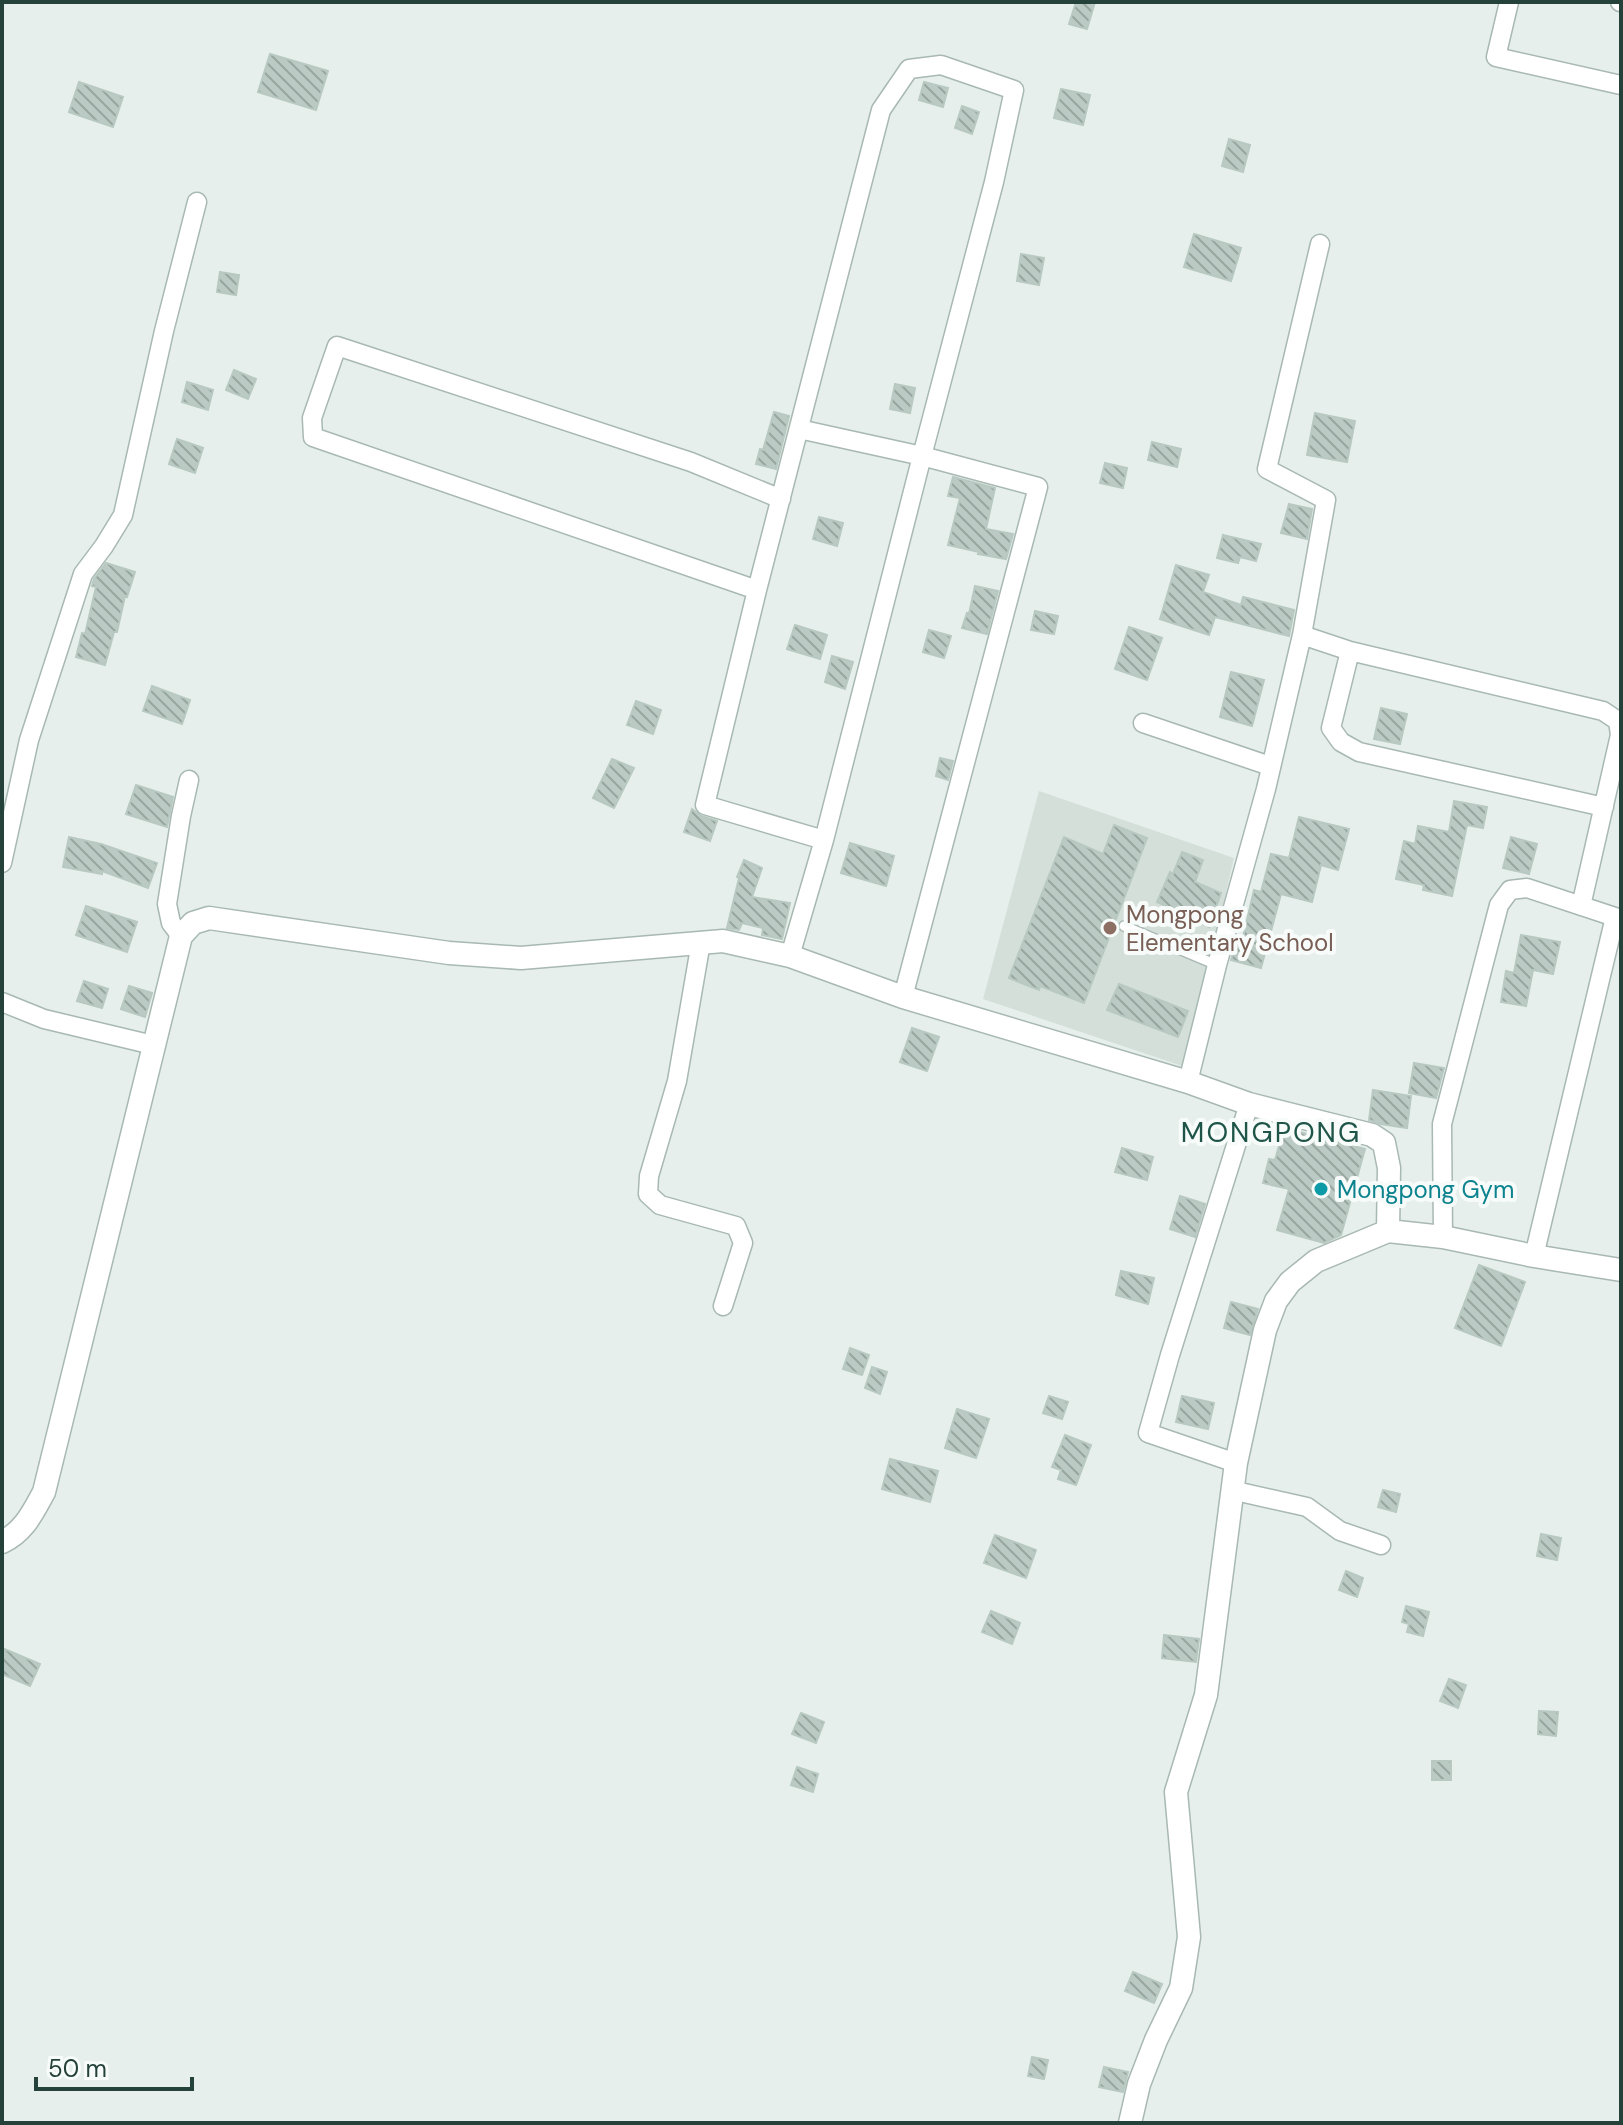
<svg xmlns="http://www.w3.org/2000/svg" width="1623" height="2125" font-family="'DM Sans',sans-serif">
<defs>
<pattern id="building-back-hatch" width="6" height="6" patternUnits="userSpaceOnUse" patternTransform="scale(2)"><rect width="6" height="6" fill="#bbcac4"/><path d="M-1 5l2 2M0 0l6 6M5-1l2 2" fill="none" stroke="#98a6a0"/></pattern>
</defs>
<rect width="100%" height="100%" fill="#e6efeb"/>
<!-- built -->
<path fill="#d4dfda" d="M1039,791L1234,858L1185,1067L983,999Z"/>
<!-- building -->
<path fill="url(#building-back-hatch)" stroke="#b8c9c2" stroke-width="2" d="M1076,2H1095L1087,29L1069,24Z
M270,54L328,71L316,110L258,92Z
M79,82L123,97L113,127L69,112Z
M924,82L948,88L943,107L919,100Z
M1061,89L1090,95L1083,125L1054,118Z
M962,106L979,112L972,134L955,128Z
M1229,139L1250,145L1243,172L1222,166Z
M1194,234L1241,248L1231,281L1184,267Z
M1021,254L1044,258L1039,285L1017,281Z
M220,272L239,275L236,295L217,292Z
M234,370L256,379L248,399L226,390Z
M187,382L213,390L208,410L182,402Z
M895,384L915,388L910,413L890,409Z
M774,412L789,416L776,469L756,464L760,449L763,450Z
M1315,413L1355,421L1347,462L1307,455Z
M177,439L203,448L195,473L169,464Z
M1152,442L1181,449L1177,467L1148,460Z
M1105,463L1127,468L1123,488L1100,483Z
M953,477L995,488L986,529L1013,534L1006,559L978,554L979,552L948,545L960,498L948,496Z
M1289,504L1312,509L1307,539L1281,533Z
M819,517L843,523L837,546L813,539Z
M1223,535L1261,544L1256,561L1240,557L1238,563L1217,558Z
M106,563L135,572L127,597L125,596L117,632H114L105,665L76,657L82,633L85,634L96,587L92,586L94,579Z
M1176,565L1209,575L1203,592L1241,605L1243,597L1294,610L1289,636L1215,617L1209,635L1160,619Z
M975,586L998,591L987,634L962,628L967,613L969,614Z
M1035,611L1058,616L1054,634L1031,630Z
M795,625L827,635L820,659L787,649Z
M1129,627L1162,638L1147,680L1115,669Z
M929,630L951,636L944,658L923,652Z
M832,656L853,662L845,689L825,682Z
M1231,672L1264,680L1252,726L1220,717Z
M152,686L190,700L182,724L143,711Z
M636,701L661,710L653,734L627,725Z
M1381,708L1407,714L1400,744L1374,739Z
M940,758L953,761L948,780L936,776Z
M612,759L634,768L614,808L593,798Z
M136,785L173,797L167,827L126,814Z
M1454,801L1487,807L1483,828L1467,825L1452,896L1423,890L1424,885L1396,879L1404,841L1415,844L1418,826L1449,832Z
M692,809L701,816L717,821L710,841L684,832Z
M1299,817L1349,829L1338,870L1321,865L1312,902L1281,894L1261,968L1231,960L1236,944L1241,946L1254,890L1261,892L1271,854L1289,858Z
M1114,825L1147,838L1084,1003L1040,986L1039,990L1009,978L1064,837L1103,854Z
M69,837L101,844L157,863L148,888L102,871V874L63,867Z
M1511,837L1537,844L1529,874L1503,868Z
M850,843L894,856L886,886L841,873Z
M1182,852L1203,860L1195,882L1221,893L1209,927L1157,902L1170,872L1173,874Z
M744,860L762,868L752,897L790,903L782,939L762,935L763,928L742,923L739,930L727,928L739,878L737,877Z
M86,906L137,922L127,952L76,935Z
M1521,935L1560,942L1553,974L1533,970L1526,1006L1501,1002L1506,971L1514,973Z
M84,981L108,989L102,1008L77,1001Z
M1119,984L1188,1011L1178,1037L1107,1010Z
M129,986L152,993L145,1017L121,1009Z
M912,1028L939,1037L927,1071L900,1062Z
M1414,1063L1444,1068L1436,1098L1409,1093Z
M1373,1090L1411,1096L1407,1128L1381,1124L1369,1120Z
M1284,1128L1365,1149L1341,1235L1324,1243L1277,1230L1289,1189L1263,1183L1269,1159L1275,1160Z
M1122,1148L1153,1157L1147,1180L1115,1172Z
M1180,1196L1205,1204L1195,1237L1170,1229Z
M1479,1265L1525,1282L1501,1346L1455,1328Z
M1121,1271L1154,1278L1148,1304L1116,1295Z
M1231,1302L1258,1309L1250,1335L1224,1328Z
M850,1348L869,1355L862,1375L843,1369Z
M872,1367L887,1372L880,1394L865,1388Z
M1049,1396L1068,1402L1062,1419L1043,1413Z
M1182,1396L1214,1403L1208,1429L1176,1422Z
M957,1409L989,1419L976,1458L945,1448Z
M1065,1435L1091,1445L1076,1485L1058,1479L1061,1470L1052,1467Z
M890,1459L938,1471L930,1502L882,1489Z
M1383,1490L1400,1494L1396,1512L1378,1507Z
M1541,1534L1561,1538L1557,1560L1537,1556Z
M995,1535L1036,1550L1026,1578L984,1563Z
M1346,1571L1363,1578L1357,1597L1339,1590Z
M1406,1606L1429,1612L1423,1636L1407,1632L1409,1624L1402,1622Z
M991,1611L1020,1623L1012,1644L982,1632Z
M1164,1635L1199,1639L1196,1662L1162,1658Z
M2,1648L40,1664L30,1686L2,1674Z
M1449,1679L1466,1685L1458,1708L1440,1701Z
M1539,1711L1558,1712L1556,1736L1538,1734Z
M801,1713L824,1722L816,1743L792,1734Z
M1432,1761H1451V1780H1432Z
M797,1767L818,1774L813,1792L791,1785Z
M1133,1972L1162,1984L1154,2003L1125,1991Z
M1032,2057L1048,2060L1044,2079L1028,2076Z
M1104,2067L1128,2072L1123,2092L1099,2087Z"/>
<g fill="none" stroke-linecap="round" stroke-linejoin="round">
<defs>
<path id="service" d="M1124,926L1217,965"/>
<path id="minor" d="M1509,2L1496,57L1621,85
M1620,2H1621
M799,429L922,456L1038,487L903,997
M757,590L313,437L312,418L337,346L691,462L781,499
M1302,635L1350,651L1603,711L1618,721L1620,735L1581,906
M1350,651L1331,728L1341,742L1359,752L1604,807
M1143,723L1270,766
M2,863L29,740L83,574L104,546L123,515L164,331L197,202
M181,936L171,923L167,904L181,816L189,780
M701,942L677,1081L649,1176L648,1194L660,1205L736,1226L743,1243L723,1306
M790,956L824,840L922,456L994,182L1014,90L941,65L909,69L881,110L757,590L705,805L824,840
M2,1002L44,1019L153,1045
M1188,1082L1217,965L1266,789L1302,635L1326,500L1267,469L1320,244
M1443,1237L1442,1124L1499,905L1510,890L1527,888L1621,919
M1534,1256L1615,917
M1236,1463L1148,1433L1170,1355L1249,1104
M1231,1490L1307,1507L1340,1531L1381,1545"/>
<path id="tertiary" d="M2,1542C24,1532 33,1512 44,1492L181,936L193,923L209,918L449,953L521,958L723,941L790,956L903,997L1188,1082L1249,1104L1372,1135L1384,1143L1389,1168L1388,1231
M1130,2123L1139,2084L1156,2040L1181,1988L1189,1937L1176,1792L1206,1695L1236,1463L1265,1330L1276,1301L1290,1282L1316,1261L1388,1231L1443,1237L1534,1256L1621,1270"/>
</defs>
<!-- service casing -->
<use href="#service" stroke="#a8b8b2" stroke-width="12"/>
<!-- minor casing -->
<use href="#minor" stroke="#a8b8b2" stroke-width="21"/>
<!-- tertiary casing -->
<use href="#tertiary" stroke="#a8b8b2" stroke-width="25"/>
<!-- service -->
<use href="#service" stroke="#fff" stroke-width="9"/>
<!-- minor -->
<use href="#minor" stroke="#fff" stroke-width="18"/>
<!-- tertiary -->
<use href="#tertiary" stroke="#fff" stroke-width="22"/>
</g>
<!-- markers -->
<circle fill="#8d6e63" stroke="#f7fbf9" stroke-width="3" cx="1110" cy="928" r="8"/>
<circle fill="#0f9aa8" stroke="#f7fbf9" stroke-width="3" cx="1321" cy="1189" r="8"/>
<g text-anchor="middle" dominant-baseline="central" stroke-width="8" stroke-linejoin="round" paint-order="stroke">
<!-- education labels -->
<g font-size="24" fill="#785e54" stroke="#f7fbf9" text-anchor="start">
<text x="1126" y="914">Mongpong<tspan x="1126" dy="28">Elementary School</tspan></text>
</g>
<!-- culture labels -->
<g font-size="24" fill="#0d838f" stroke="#f7fbf9" text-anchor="start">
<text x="1337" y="1189">Mongpong Gym</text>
</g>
<!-- quarter labels -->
<g font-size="28" letter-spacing="2" fill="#1f5548" stroke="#f7fbf9">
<text x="1271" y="1132">MONGPONG</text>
</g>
</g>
<!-- border -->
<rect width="1623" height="2125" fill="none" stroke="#24423a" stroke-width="8"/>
<!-- scale -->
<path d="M36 2077v12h156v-12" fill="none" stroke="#24423a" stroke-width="4"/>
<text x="48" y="2077" font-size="24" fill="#24423a" stroke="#f7fbf9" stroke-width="6" paint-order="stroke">50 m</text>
</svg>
